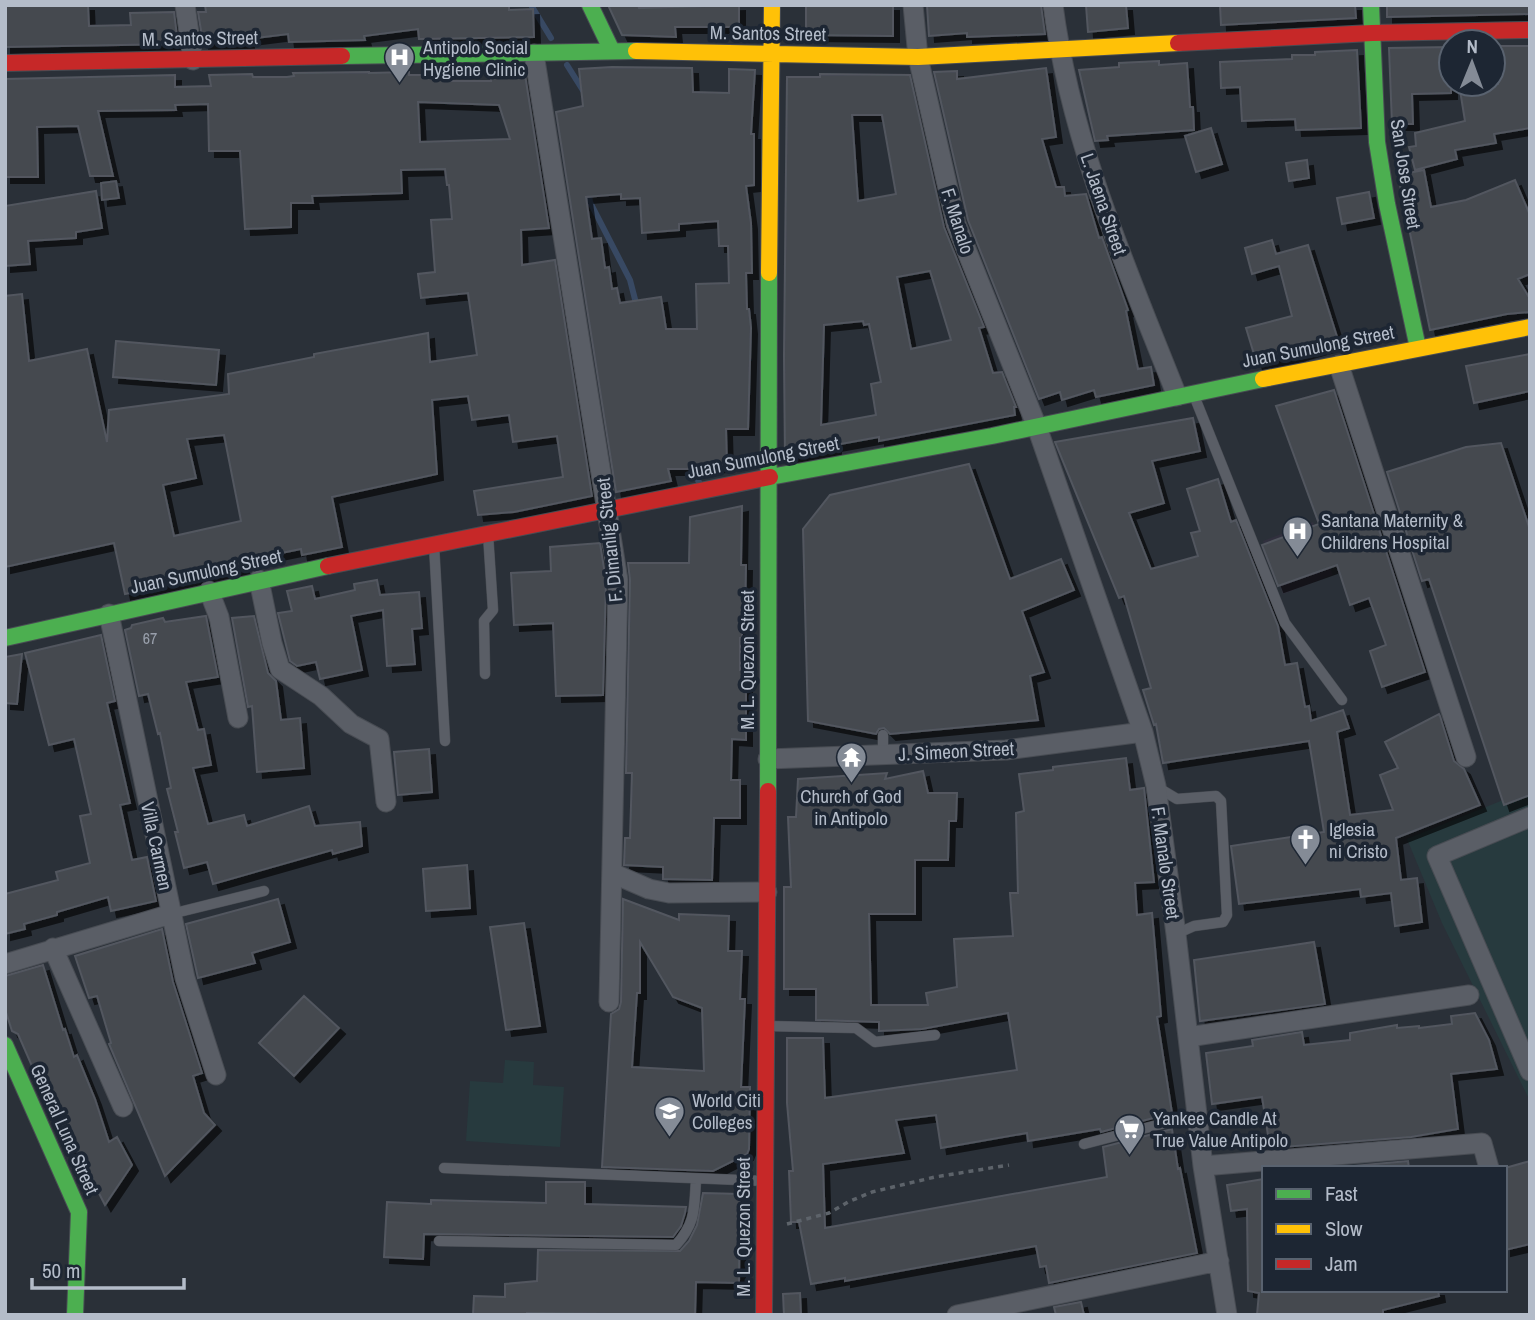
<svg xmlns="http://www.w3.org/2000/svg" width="1535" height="1320" font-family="'Archivo Narrow',sans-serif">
<defs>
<filter id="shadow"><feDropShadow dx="6" dy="6" stdDeviation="0" flood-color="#0009"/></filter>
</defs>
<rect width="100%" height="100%" fill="#2a3038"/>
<!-- medical -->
<path fill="#31303e" d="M1313,522L1333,575L1283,594L1263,541Z"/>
<!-- green -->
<path fill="#273a3e" d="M1530,789V1101L1442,923L1407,839Z
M505,1060L534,1062L533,1085L564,1087L560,1147L466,1141L470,1081L503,1083Z"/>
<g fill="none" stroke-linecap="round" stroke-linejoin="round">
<!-- stream -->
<path stroke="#384963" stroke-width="6" d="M531,5L551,38
M567,65L584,92
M588,188L590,202L630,280L637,307
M687,463L699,482"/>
</g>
<!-- building -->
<path fill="#444950" stroke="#52575f" stroke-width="2" fill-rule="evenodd" filter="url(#shadow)" d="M5,5H88L89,26L131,25L130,13L174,12L178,44L5,47Z
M205,5L509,6V10L533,9L534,37L419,39L418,29L364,36L365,40L289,42L288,34L248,39V42L203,43L198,12H206Z
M608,5H638L639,8L739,5V27H675L676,37L622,35Z
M806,5H893V36L806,35Z
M927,5H1041L1045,34L967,37V33L929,36Z
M1086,5H1126L1128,28L1088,32Z
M1220,5H1355L1356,18L1221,25Z
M1387,5H1530V14L1387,17Z
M1493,46H1530V128L1494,134L1496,143L1455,150L1457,159L1415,170L1409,147L1416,146L1415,133L1465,121L1459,84H1498Z
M1451,47V93L1412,94L1413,124H1392L1389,48Z
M1357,50L1361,128L1296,130L1295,119L1242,121L1240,87L1221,88L1220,62L1292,59V55H1315V52Z
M1159,61V65L1187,63L1190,107H1193L1194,130L1107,136L1108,140L1095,141L1079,70L1119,67V63Z
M612,67L692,68L693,92L729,93V69L755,70L751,134H754V185L746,186L751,223L752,273H746L747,309H749L751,328L748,429H726L727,465L702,469H668L671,481L616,492L556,112L583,106L579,69ZM621,194V199L640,198L642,233L679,230V224L718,221L719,246H728L729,283L696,284L697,329H666L661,297L620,303L617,288L612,289L609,267L605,268L601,238L592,239L586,197Z
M524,68L549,228L521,230L522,265L555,260L592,496L514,512L478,515L474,491L563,477L557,436L513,442L509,415L472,420L468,396L432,400L437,474L332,497L342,547L302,555L301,549L242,561L243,568L125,594L114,543L5,567V296L22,294L29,361L87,349L107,442L109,410L229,394L228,374L314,357V354L428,333L430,362L477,355L468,293L421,298L418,274L435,272L431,220L452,219L449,185H447L445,169L401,170L402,193L312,196L313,203H291V227L245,229L240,151H209L208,104L175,105L176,110L98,111L113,176H90L78,126L37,127L38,177H5V79L175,75V87L211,86L209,75L252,74L253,77H287L294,76L293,73L369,72V73L409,72V75H447V81H491V69ZM418,102L499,105L510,139L420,142ZM224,435L241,521L174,536L163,485L196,478L187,439Z
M1046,68L1056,137L1042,139L1056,187H1064L1065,196L1086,194L1099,238L1102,237L1128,310L1126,311L1138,369L1151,367L1154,385L1096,397L1094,390L1062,400L1060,392L1039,399L968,220L934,72L957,71V79Z
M820,74L910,75L944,227L984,327L979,328L993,373L1002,372L1016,407H1014L1015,415L879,441V437L835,445V449L785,458L784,356L787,77H820ZM852,115H882L896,194L858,201ZM930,271L951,340L911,349L897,277ZM863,321L864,325L869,324L881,382L871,384L876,415L821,425L824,325Z
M1211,128L1222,164L1196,172L1185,136Z
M1307,160L1309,178L1289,181L1286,163Z
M1424,170L1431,207L1466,200L1515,180L1530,215V274L1518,279L1530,299V312L1507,314L1430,330L1398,175Z
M116,181L119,198L102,200L101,183Z
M96,191L102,228L76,232V238L28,241L30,264L5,266V206Z
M1369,192L1374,218L1342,224L1337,198Z
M1272,240L1276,254L1308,245L1339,343L1300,354L1299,356L1257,364L1246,328L1292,316L1279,266L1252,274L1245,248Z
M116,341L219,350L216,385L113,377Z
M1530,354V391L1474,403L1466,366Z
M1334,390L1425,672L1382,687L1370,651L1386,645L1369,598L1350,605L1337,565L1278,586L1262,545L1319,524L1276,406Z
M1193,418L1200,451L1152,461L1164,503L1129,513L1151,569L1198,556L1191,533L1200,531L1187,489L1218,479L1231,522L1236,520L1278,626L1285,665L1297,663L1305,707L1309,706L1311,721L1343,710L1349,728L1337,732L1350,815L1393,810L1380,775L1398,768L1385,742L1439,714L1440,716L1454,761L1464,769L1480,805L1396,838L1401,880L1417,878L1422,922L1395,926L1391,893L1361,897L1360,889L1239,904L1231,846L1324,832L1309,741L1163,763L1156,724L1154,725L1143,690L1151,688L1124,596L1119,598L1055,442Z
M1501,443L1530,530V795L1504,805L1429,579L1422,581L1387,472L1466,447Z
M969,464L1010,579L1061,559L1074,590L1022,611L1044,672L1030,676L1038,720L890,734L884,728L879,729L876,734L808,721L803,529L830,495Z
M742,506L741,565H746L745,619H742V638H740V670H746V740L732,739L731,780H740V818H714L712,880L663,879V867L624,865L625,838H630L632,773H626L630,580L628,563H689L690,517Z
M600,543L606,581L603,695L556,696L553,623L514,625L511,573L551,571L550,547Z
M377,580L380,595L419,592L422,628L412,629L415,664L387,666L383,610L351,616L362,670L320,679L316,662L297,666L290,661L278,613L292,611L287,591L312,586L315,599L355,590L354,584Z
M206,616L218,677L186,682L198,730L204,729L211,765L193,768L208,824L244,815L247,826L309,806L315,826L360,822L362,846L333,854L332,850L213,884L207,862L184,868L175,832H178L167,789L171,788L160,733L158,734L148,694L139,696L125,630L131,628L132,625L163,618L165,622Z
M254,616L268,673L276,681L281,720L300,718L304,768L257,772L252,706L248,707L232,618Z
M101,635L115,701L107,703L130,803L120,805L132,860L147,857L156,901L111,911L108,897L57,912V915L24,924L25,929L5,934V894L58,880L56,872L90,863L80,816L91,814L74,739L49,745L25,653Z
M22,654L17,704L5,703V657Z
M429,749L432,792L398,795L394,752Z
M1126,758L1130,790L1144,788L1154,882L1135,883L1137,915L1152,913L1161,1016L1157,1017L1172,1113L1101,1132L1100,1129L1028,1141L1027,1133L941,1148L936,1115L896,1120L904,1153L823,1164L825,1228L1107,1177L1103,1147L1172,1129L1178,1169L1180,1168L1197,1253L1049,1283L1046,1266L1040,1267L1036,1246L845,1281V1278L811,1284L799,1222H791L789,1171H793L787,1103V1038H823L825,1098L1017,1070L1008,1013L922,1029L879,1031V1022L816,1020V989H784V887H791L788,817H796L798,779L887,773L885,779L923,771L928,793H957L956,821H949L948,860H915V914H869L871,1005H928L926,993L957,987L954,939L1013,936L1010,893H1018L1016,813L1024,811L1019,774L1053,770V767Z
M467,865L470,908L426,911L423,869Z
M278,899L290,942L252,953L255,963L198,978L186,924Z
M623,899L679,920V914L729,916L728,951H742L740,999H745L741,1087H750L749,1149L747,1154L713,1171L602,1167L611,1014L619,1009L621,1002ZM640,942L673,997L702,1008L704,1071L632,1067L637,993H640Z
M524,923L540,1026L506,1030L490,927Z
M162,929L173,982L202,1073L193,1076L204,1113L215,1125L165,1176L109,1044L111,1043L97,996L89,998L75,956Z
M1314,942L1325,1004L1200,1021L1194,960Z
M43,965L63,1030L65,1029L74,1057L77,1055L95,1099L109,1142L117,1137L132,1165L105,1205L75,1147L69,1149L56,1110L52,1112L18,1034L12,1031L5,1009V976Z
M304,996L339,1028L294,1076L259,1043Z
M1475,1013L1489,1040L1497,1069L1451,1074L1458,1129L1411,1137L1270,1148L1262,1097L1212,1104L1206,1053L1253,1046L1252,1040L1302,1032L1304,1045L1350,1040V1033L1397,1025V1028L1419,1026V1028L1452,1024L1451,1016Z
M1408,1161L1409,1168H1331Z
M1530,1161V1244L1505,1250V1168Z
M1264,1179V1290H1438L1439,1296L1383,1310V1315H1257L1259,1293L1248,1291L1247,1209L1231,1211L1227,1185Z
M546,1182H585V1204L686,1207L685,1213L681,1226L673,1237L424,1234L423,1259L384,1257L387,1202L431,1204V1200L546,1203Z
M703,1193L740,1194L739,1283L696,1282L695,1315L527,1313V1315H473L474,1296L505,1297V1284L537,1281L538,1250L680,1251L689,1241L697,1225Z
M800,1293L801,1315H784L783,1294Z
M1081,1302L1084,1315H1056L1054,1307Z"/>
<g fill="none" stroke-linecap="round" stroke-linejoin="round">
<defs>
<path id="lane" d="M1193,393L1285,623L1342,700
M434,545L445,741
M485,674L484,621L493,610L488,534
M883,755V735
M1157,787L1177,799L1216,796L1221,801L1227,915L1223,922L1194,926L1176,934
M171,914L264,891
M767,1026L856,1028L875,1042L935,1035
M1084,1144L1196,1115
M444,1168L764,1181
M439,1241L676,1245C696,1223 694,1208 696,1180"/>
<path id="street" d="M185,5L193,60
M913,5L918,57L956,224L1037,427L1143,732L1156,786L1176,934L1203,1166L1227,1315
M1053,5C1071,143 1126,267 1177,396
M534,54L618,580L609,1002
M1339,365L1466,757
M259,580L272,643L280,669L321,696L351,724L379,739L386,802
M209,591L219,617L238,718
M109,614L185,978L216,1075
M768,759L1006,750L1143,732
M1530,817L1437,856L1530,1071
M612,873L649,889L669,893L767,892
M53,948L123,1107
M5,964L171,914
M1188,1037L1469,995
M1203,1166L1482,1143L1489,1168
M957,1315L1219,1261"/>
<path id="fast" d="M590,5L612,51
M1371,5L1377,142L1387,204L1418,348
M342,56L636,51
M770,477L992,436L1263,379
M5,638L328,566
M768,791L769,273
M5,1045L79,1212L75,1315"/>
<path id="slow" d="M636,51L918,57L1178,43
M769,273L772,5
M1263,379L1530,327"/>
<path id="jam" d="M1178,43L1372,33L1530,30
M5,63L342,56
M328,566L770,477
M764,1315L768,791"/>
</defs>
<!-- lane casing -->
<use href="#lane" stroke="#484c53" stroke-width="11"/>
<!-- street casing -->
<use href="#street" stroke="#484c53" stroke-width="21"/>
<!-- fast casing -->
<use href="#fast" stroke="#484c53" stroke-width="18"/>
<!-- slow casing -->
<use href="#slow" stroke="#484c53" stroke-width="18"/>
<!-- jam casing -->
<use href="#jam" stroke="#484c53" stroke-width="18"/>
<!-- path -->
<path stroke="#5d636a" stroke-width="3.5" stroke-dasharray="5 5" stroke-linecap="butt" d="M787,1224L829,1213L848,1202L872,1192L935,1177L1009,1165"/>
<!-- lane -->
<use href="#lane" stroke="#5a5e66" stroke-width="10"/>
<!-- street -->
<use href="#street" stroke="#5a5e66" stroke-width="19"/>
<!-- fast -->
<use href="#fast" stroke="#4caf50" stroke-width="16"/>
<!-- slow -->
<use href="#slow" stroke="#ffc107" stroke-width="16"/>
<!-- jam -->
<use href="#jam" stroke="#c62828" stroke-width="16"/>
</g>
<!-- icons -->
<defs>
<symbol id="hospital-pin" viewBox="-11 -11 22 30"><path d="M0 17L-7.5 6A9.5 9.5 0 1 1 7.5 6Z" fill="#848b96" stroke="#1d2633"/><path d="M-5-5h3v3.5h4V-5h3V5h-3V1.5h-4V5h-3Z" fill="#fff"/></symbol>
<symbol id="temple-pin" viewBox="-11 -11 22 30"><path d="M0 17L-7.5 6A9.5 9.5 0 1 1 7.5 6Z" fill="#848b96" stroke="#1d2633"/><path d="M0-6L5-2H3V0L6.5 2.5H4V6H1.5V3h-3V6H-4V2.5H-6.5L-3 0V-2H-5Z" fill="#fff"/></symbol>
<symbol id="church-pin" viewBox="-11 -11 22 30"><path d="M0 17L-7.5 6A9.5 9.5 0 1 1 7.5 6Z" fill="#848b96" stroke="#1d2633"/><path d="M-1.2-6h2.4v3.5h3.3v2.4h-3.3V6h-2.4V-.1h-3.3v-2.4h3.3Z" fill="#fff"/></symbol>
<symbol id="university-pin" viewBox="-11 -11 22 30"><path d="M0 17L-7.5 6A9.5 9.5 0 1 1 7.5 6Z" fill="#848b96" stroke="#1d2633"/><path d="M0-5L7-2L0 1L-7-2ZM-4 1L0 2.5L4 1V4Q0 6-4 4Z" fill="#fff"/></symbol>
<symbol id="supermarket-pin" viewBox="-11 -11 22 30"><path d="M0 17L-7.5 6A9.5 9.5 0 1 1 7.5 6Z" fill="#848b96" stroke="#1d2633"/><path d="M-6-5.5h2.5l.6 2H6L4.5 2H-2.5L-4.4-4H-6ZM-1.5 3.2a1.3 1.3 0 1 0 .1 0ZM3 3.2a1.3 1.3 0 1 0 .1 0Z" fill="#fff"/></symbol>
</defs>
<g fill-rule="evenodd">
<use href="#hospital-pin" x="382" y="40" width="35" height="47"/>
<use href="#hospital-pin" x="1280" y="514" width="35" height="47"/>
<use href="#temple-pin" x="834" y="740" width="35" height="47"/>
<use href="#church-pin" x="1288" y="822" width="35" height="47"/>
<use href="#university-pin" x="652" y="1094" width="35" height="47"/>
<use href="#supermarket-pin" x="1112" y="1112" width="35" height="47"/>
</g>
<g text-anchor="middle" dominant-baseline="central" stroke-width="7" stroke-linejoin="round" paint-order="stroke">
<!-- number labels -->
<g font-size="16" fill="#989fab">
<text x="150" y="638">67</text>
</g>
<!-- street labels -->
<g font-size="19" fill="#b4bcc9" stroke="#1d2633">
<text transform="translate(768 33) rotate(1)">M. Santos Street</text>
<text transform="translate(200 38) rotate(-1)">M. Santos Street</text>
<text transform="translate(1406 174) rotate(81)">San Jose Street</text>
<text transform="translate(1104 204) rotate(71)">L. Jaena Street</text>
<text transform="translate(958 221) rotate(72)">F. Manalo</text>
<text transform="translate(1318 346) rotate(-11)">Juan Sumulong Street</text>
<text transform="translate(763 457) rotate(-11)">Juan Sumulong Street</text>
<text transform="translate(609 540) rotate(-96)">F. Dimanlig Street</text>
<text transform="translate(206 571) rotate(-12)">Juan Sumulong Street</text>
<text transform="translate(747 660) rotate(-90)">M. L. Quezon Street</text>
<text transform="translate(956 751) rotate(-3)">J. Simeon Street</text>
<text transform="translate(157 846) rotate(78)">Villa Carmen</text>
<text transform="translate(1166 863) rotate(82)">F. Manalo Street</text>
<text transform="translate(65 1129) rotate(66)">General Luna Street</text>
<text transform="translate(743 1227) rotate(-90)">M. L. Quezon Street</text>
</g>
<!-- poi labels -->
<g font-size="19" fill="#b4bcc9" stroke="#1d2633" text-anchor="start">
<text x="423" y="47">Antipolo Social<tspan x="423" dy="22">Hygiene Clinic</tspan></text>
<text x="1321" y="520">Santana Maternity &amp;<tspan x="1321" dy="22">Childrens Hospital</tspan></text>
<text x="851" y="796" text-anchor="middle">Church of God<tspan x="851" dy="22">in Antipolo</tspan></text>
<text x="1329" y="829">Iglesia<tspan x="1329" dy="22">ni Cristo</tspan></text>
<text x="692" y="1100">World Citi<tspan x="692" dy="22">Colleges</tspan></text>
<text x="1153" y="1118">Yankee Candle At<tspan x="1153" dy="22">True Value Antipolo</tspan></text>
</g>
</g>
<!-- border -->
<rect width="1535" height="1320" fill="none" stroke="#b4bcc9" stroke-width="14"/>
<!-- legend -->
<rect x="1262" y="1166" width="245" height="126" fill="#1d2633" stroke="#59626f" stroke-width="2"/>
<rect x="1276" y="1189" width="35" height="10" fill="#4caf50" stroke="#59626f" stroke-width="2"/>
<text x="1325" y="1201" font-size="21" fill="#b4bcc9">Fast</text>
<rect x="1276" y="1224" width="35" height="10" fill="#ffc107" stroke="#59626f" stroke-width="2"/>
<text x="1325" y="1236" font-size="21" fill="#b4bcc9">Slow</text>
<rect x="1276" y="1259" width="35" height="10" fill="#c62828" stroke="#59626f" stroke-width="2"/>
<text x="1325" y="1271" font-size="21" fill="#b4bcc9">Jam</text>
<!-- north arrow -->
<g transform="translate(1472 63) rotate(1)"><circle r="33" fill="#1d2633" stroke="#59626f" stroke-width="2"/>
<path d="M0-5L12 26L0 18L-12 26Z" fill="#848b96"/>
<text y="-10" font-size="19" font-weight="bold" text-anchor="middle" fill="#b4bcc9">N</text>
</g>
<!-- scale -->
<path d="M32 1278v10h152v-10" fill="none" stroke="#b4bcc9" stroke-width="3.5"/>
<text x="42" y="1278" font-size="21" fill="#b4bcc9" stroke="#1d2633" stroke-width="5" paint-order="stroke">50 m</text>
</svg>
